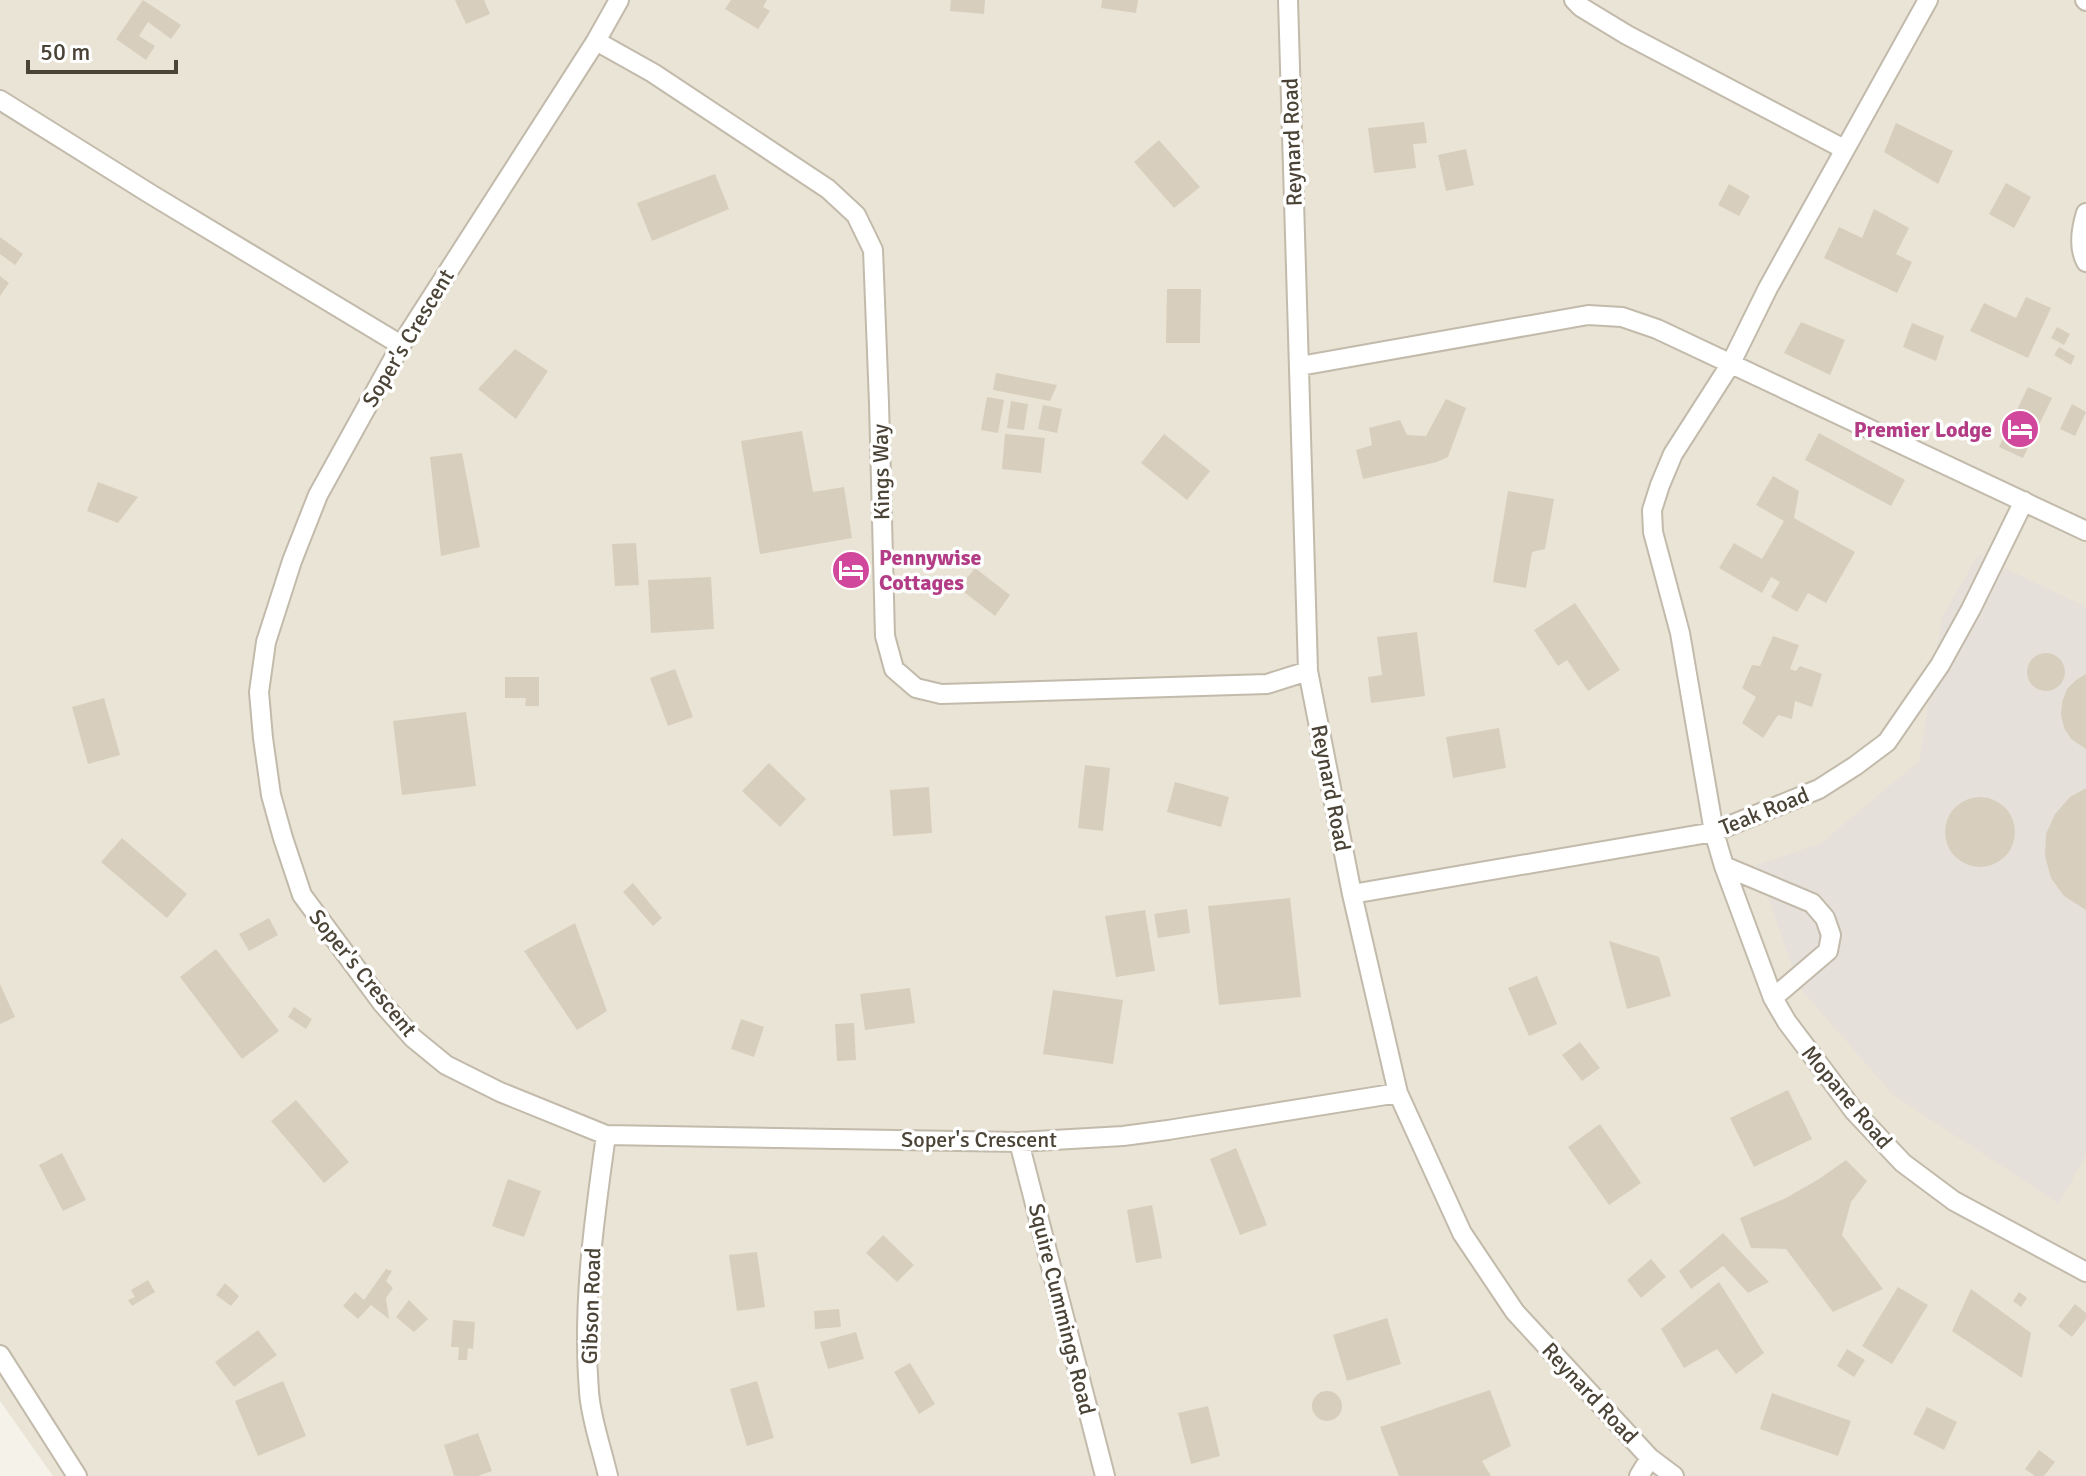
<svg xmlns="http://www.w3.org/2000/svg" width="2086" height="1476" font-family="Signika,sans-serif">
<rect width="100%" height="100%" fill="#f5f2e9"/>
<!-- residential -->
<path fill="#eae4d6" d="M0,0H2086V1476H53L0,1401Z"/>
<!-- industrial -->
<path fill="#e5e1da" d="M1978,555L2086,607V1155L2059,1204L1892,1094L1799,987L1757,865L1821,843L1919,761L1942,617Z"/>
<!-- building -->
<path fill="#d8cebd" d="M143,0L181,25L171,39L148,22L139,36L155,46L146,60L116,39Z
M455,0H484L490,14L466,24Z
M731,0H767L763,7L770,11L758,29L725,9Z
M951,0H985L984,14L950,11Z
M1102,0H1138L1136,13L1101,8Z
M1424,122L1427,143L1413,144L1416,168L1374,173L1368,128Z
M1896,123L1953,151L1938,184L1884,152Z
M1159,140L1200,187L1174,208L1134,162Z
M1466,149L1474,185L1446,191L1438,155Z
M715,174L729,209L652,241L637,203Z
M2006,183L2031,197L2014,228L1989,214Z
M1729,184L1750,196L1739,216L1718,205Z
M1874,209L1909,228L1896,254L1912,262L1897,293L1824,258L1839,227L1862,238Z
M0,237L23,254L15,265L0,254Z
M0,276L9,283L0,296Z
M1167,289H1201L1200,343H1166Z
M2026,297L2051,308L2028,358L1970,331L1984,303L2016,318Z
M1801,322L1845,340L1830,375L1784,353Z
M1912,323L1944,336L1936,361L1903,347Z
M2057,327L2070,334L2064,345L2051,338Z
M2059,347L2075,356L2071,365L2054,355Z
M515,349L548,371L516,419L478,389Z
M996,373L1057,385L1050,401L993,390Z
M2028,387L2052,398L2023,458L1999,447Z
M987,397L1004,400L998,433L981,430Z
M1446,399L1466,408L1448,457L1437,462L1363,479L1356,450L1372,445L1369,428L1400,420L1407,435L1426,436Z
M1011,401L1028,404L1024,430L1007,428Z
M2072,404L2086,412L2075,436L2060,429Z
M1043,405L1062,409L1057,433L1038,429Z
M802,431L813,492L844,487L852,538L760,554L741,441Z
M1819,433L1905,480L1891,506L1805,460Z
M1005,434L1045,438L1041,473L1002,469Z
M1164,434L1210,471L1187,500L1141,463Z
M462,453L480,547L441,556L430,457Z
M1773,476L1799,491L1794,518L1855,552L1826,603L1808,593L1797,612L1771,597L1780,582L1771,577L1762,593L1719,568L1734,543L1762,559L1784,521L1756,505Z
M98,482L138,497L118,523L87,511Z
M1508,491L1554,499L1545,549L1532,552L1526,588L1493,582Z
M636,543L639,585L615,586L612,544Z
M975,568L1010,595L995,616L959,588Z
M711,577L714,629L651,633L648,580Z
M1575,603L1620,670L1588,691L1567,660L1558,666L1534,630Z
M1417,632L1425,696L1371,703L1368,677L1382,675L1377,637Z
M1773,636L1799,645L1790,669L1796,671L1800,666L1822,674L1812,707L1795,701L1792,719L1778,715L1763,738L1742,723L1756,697L1742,688L1752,665L1760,666Z
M2027 672a19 19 0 1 1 38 0a19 19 0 1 1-38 0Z
M675,669L693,717L668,726L650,678Z
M2086,674V749L2071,739L2064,728L2061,715L2062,702L2067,689L2076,680Z
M505,677H539V706H525L526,698H505Z
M104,698L120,755L88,764L72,707Z
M466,712L476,786L402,795L393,721Z
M1499,728L1506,768L1453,778L1446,737Z
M769,763L806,799L780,827L742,791Z
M1085,765L1110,768L1103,831L1078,828Z
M1175,782L1229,797L1221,827L1167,812Z
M929,787L932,833L893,836L890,790Z
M2086,788V910L2064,896L2051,878L2045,856L2046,834L2055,814L2070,797Z
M1945 832a35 35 0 1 1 70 0a35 35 0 1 1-70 0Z
M122,838L187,894L167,918L101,862Z
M633,883L662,918L653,926L623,892Z
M1290,898L1301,997L1219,1005L1208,906Z
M1187,909L1190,933L1158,938L1154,914Z
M1145,910L1155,971L1116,977L1105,916Z
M269,918L278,935L249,951L239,934Z
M575,923L607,1011L577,1030L524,951Z
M1609,941L1659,957L1671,996L1627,1009Z
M216,949L279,1031L242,1059L180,977Z
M1537,976L1557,1024L1529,1036L1508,988Z
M0,984L15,1017L0,1024Z
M910,988L915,1023L865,1030L860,994Z
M1053,990L1123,1000L1113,1064L1043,1054Z
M294,1007L312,1019L306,1029L288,1017Z
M741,1019L764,1027L754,1057L731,1049Z
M854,1023L856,1060L837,1061L835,1024Z
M1580,1042L1600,1068L1582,1081L1562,1055Z
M1788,1090L1812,1139L1754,1167L1730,1118Z
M296,1100L349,1162L324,1183L271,1121Z
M1600,1124L1641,1183L1609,1205L1568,1147Z
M1236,1148L1267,1225L1240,1235L1210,1159Z
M62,1153L86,1200L63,1211L39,1165Z
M1846,1160L1867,1181L1851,1202L1842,1235L1883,1289L1833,1312L1786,1249L1751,1248L1740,1218L1786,1198L1819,1179Z
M508,1179L541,1191L524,1237L492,1226Z
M1152,1205L1162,1258L1136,1263L1127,1210Z
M1723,1233L1769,1282L1748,1293L1723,1266L1691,1289L1679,1271Z
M883,1235L914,1265L897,1282L866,1253Z
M757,1252L765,1307L737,1311L729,1255Z
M1651,1259L1666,1277L1641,1298L1627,1280Z
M386,1269L392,1271L386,1281L393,1288L386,1298L389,1319L371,1305L358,1319L343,1306L355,1292L364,1300Z
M148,1280L155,1292L132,1306L128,1300L135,1297L131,1290Z
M1719,1282L1764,1353L1736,1374L1717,1349L1684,1368L1661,1329Z
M225,1283L239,1296L231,1306L216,1295Z
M1898,1287L1928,1305L1892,1364L1862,1346Z
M1971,1289L2031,1333L2022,1378L1952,1331Z
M2019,1292L2027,1298L2021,1307L2013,1301Z
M409,1300L428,1319L414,1332L396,1317Z
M2075,1304L2086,1313V1319L2072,1337L2058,1326Z
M839,1309L841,1327L815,1329L814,1311Z
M1387,1318L1401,1364L1347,1381L1333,1335Z
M453,1320L475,1322L473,1349L468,1348L467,1360H458L459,1347H451Z
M258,1330L277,1355L234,1387L215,1362Z
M856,1332L864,1359L828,1369L820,1342Z
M1847,1349L1865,1360L1854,1377L1837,1366Z
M910,1363L935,1404L919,1414L894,1372Z
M283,1381L306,1436L258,1456L235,1401Z
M757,1381L774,1438L747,1446L730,1389Z
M1490,1390L1511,1446L1482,1461L1491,1476H1399L1380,1427Z
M1312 1406a15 15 0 1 1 30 0a15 15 0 1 1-30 0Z
M1772,1393L1851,1421L1838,1456L1760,1429Z
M1208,1406L1220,1456L1191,1464L1178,1413Z
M1927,1407L1957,1422L1944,1450L1913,1434Z
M478,1433L492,1471L478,1476H454L444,1445Z
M2039,1450L2055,1462L2044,1476H2035L2025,1469Z"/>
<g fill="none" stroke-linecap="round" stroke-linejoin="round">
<defs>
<path id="street" d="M619,0L596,41L401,345L318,495L292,561L266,642L259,692L263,738L271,795L283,838L302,895L382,1003L413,1038L446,1065L500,1092L606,1135L1019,1142L1123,1136L1168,1130L1398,1093
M1288,0L1308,671L1352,894L1398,1093L1462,1233L1515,1312L1650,1458L1674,1476
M1574,0L1581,7L1627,35L1844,149
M1928,0L1768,288L1730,365L1673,454L1660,485L1652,510L1653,532L1680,633L1714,832L1724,866L1773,998L1787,1022L1854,1111L1903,1163L1954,1201L2086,1272
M2085,0L2086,1
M596,41L653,73L828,189L856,215L873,250L879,403L885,636L894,669L916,688L941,694L1267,684L1308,671
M0,100L152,195L401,345
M2086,213C2081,229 2078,247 2086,262
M1300,366L1588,315L1622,317L1657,329L2086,531
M1724,866L1812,903L1825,918L1831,935L1828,951L1773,998
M1352,894L1714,832L1819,789L1855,766L1887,742L1940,665L1971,609L2024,501
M606,1135C594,1220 582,1306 589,1392C591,1420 602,1449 608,1476
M1019,1142L1105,1476
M0,1355L77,1476
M1639,1476L1650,1458"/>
</defs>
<!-- street casing -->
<use href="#street" stroke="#c2baaa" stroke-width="22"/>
<!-- street -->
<use href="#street" stroke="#fff" stroke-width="18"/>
</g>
<!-- icons -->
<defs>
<symbol id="hotel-disc" viewBox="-11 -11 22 22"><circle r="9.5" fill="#d1479c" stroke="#fff"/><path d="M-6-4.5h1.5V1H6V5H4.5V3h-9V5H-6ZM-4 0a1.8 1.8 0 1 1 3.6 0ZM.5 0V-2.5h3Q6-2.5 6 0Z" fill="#fff"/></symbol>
</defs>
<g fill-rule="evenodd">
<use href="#hotel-disc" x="1998" y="407" width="44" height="44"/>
<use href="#hotel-disc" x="829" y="548" width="44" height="44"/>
</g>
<g text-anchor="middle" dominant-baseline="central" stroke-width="7" stroke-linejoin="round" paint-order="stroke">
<!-- street labels -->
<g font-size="22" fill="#4a4336" stroke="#fff">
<text transform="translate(1292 142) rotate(-92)">Reynard Road</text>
<text transform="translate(408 338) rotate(-59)">Soper's Crescent</text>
<text transform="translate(881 472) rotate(-91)">Kings Way</text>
<text transform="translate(1331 788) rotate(79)">Reynard Road</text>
<text transform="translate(1764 811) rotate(-22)">Teak Road</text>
<text transform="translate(363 973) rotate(51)">Soper's Crescent</text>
<text transform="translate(1847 1097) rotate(50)">Mopane Road</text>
<text x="979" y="1139">Soper's Crescent</text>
<text transform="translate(591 1306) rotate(-88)">Gibson Road</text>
<text transform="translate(1062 1309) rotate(76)">Squire Cummings Road</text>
<text transform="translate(1590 1393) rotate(47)">Reynard Road</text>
</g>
<!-- hotel labels -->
<g font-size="22" font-weight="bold" fill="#b23c85" stroke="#fff" text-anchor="end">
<text x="1992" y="429">Premier Lodge</text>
<text x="879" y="557" text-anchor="start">Pennywise<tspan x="879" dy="25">Cottages</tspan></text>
</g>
</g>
<!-- scale -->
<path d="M28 60v12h148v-12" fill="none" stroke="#4a4336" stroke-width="4"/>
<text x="40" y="60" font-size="24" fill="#4a4336" stroke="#ffffff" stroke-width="6" paint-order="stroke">50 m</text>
</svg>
